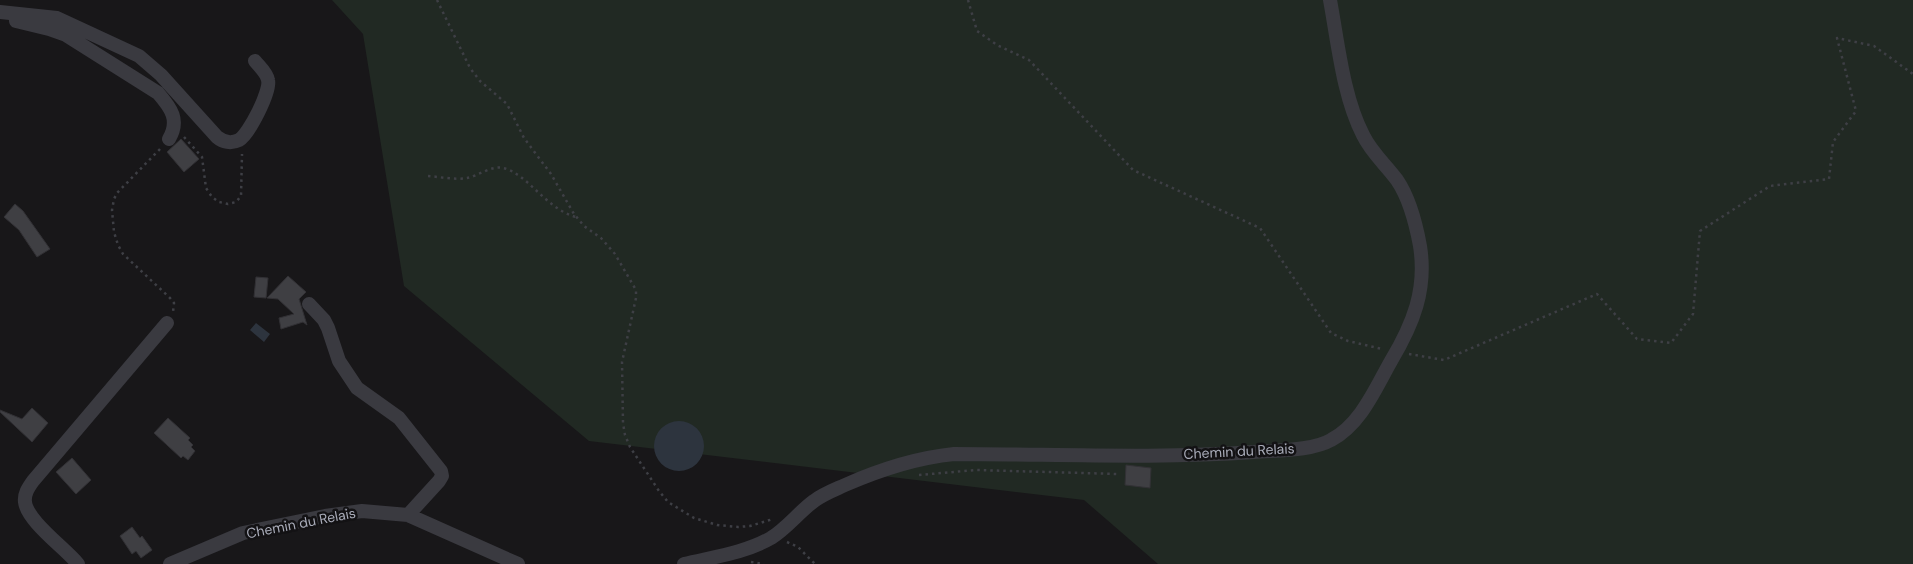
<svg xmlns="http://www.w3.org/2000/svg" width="1913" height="564" font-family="'DM Sans',sans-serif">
<rect width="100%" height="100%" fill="#181719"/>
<!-- green -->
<path fill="#212923" d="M332,0H1913V564H1158L1084,500L589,441L404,286L363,34Z"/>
<!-- water -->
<path fill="#2d343e" d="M256,323L270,334L264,342L250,330Z
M654 446a25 25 0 1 1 50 0a25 25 0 1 1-50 0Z"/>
<!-- building -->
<path fill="#3f3f43" stroke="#323135" d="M181,139L199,159L184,172L167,152Z
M15,204L23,211L50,249L37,257L19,230L4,217Z
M288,276L306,292L299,299L307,325L303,322L281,329L279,318L294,314L278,299L267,298Z
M256,277L268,278L266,298L254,297Z
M32,408L48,423L32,442L0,412V410L22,419Z
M168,418L190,438L188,440L193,445L191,447L195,451L188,460L183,456L181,458L154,433Z
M72,458L91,480L76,494L56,472Z
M1126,465L1151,468L1150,488L1125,485Z
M132,527L140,538L142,536L152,550L141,558L136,551L132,554L120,536Z"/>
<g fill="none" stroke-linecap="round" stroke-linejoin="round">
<!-- path -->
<path stroke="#3e3f45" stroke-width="2.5" stroke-dasharray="2.5 4" stroke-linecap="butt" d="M437,0L470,68L480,81L507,104L524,138L551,174L574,214L584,226L601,238L615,254L636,290V298L622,362L623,423L625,435L630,447L659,491L668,502L694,518L717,525L738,527L750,526L773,519
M968,0L977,31L997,45L1029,60L1133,170L1260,228L1331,333L1348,341L1382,349
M184,137L202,157L206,188L212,197L219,202L228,204L236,202L241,196L242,154
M160,149L117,193L114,199L112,210L114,232L118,245L123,254L170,298L174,303L173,312
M428,176C441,177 455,180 467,178C478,176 492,165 503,168C527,173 546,209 576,217
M1409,354L1444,360L1597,294L1637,339L1671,343L1693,314L1700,231L1770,186L1829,179L1833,142L1856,111L1837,38L1874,46L1913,74
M919,475L976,470L1118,474
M787,542L798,547L815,564
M751,562L764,564"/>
<!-- minor -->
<path stroke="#3a3a40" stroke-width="14" d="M0,12L57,18L139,56L161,75L217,137C223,142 231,144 239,140C249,134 271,91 268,80C267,73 259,66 255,61
M16,21L49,29L66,35L158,93C171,108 180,120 169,139
M309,304L324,320L328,328L339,361L357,388L399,418L441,471L442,476L439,481L408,515
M78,564C66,549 27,521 25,502C24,494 28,488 33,481L167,323
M170,564L243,533L325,516L362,511L408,515L518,564
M684,564C713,557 745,553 771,538C787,528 799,512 814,501C823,494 834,490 845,485C879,470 915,458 954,454C1054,454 1154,459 1254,452C1277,450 1312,451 1331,440C1361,424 1375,389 1391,361C1413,324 1427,290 1420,246C1416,224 1410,199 1397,180C1386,165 1371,152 1363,135C1343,96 1338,43 1330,0"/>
</g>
<g text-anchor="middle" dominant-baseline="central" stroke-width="5" stroke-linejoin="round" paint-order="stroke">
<!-- street labels -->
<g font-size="14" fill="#a9acb9" stroke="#131214">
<text transform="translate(1239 451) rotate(-3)">Chemin du Relais</text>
<text transform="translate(301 523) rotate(-11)">Chemin du Relais</text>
</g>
</g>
</svg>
